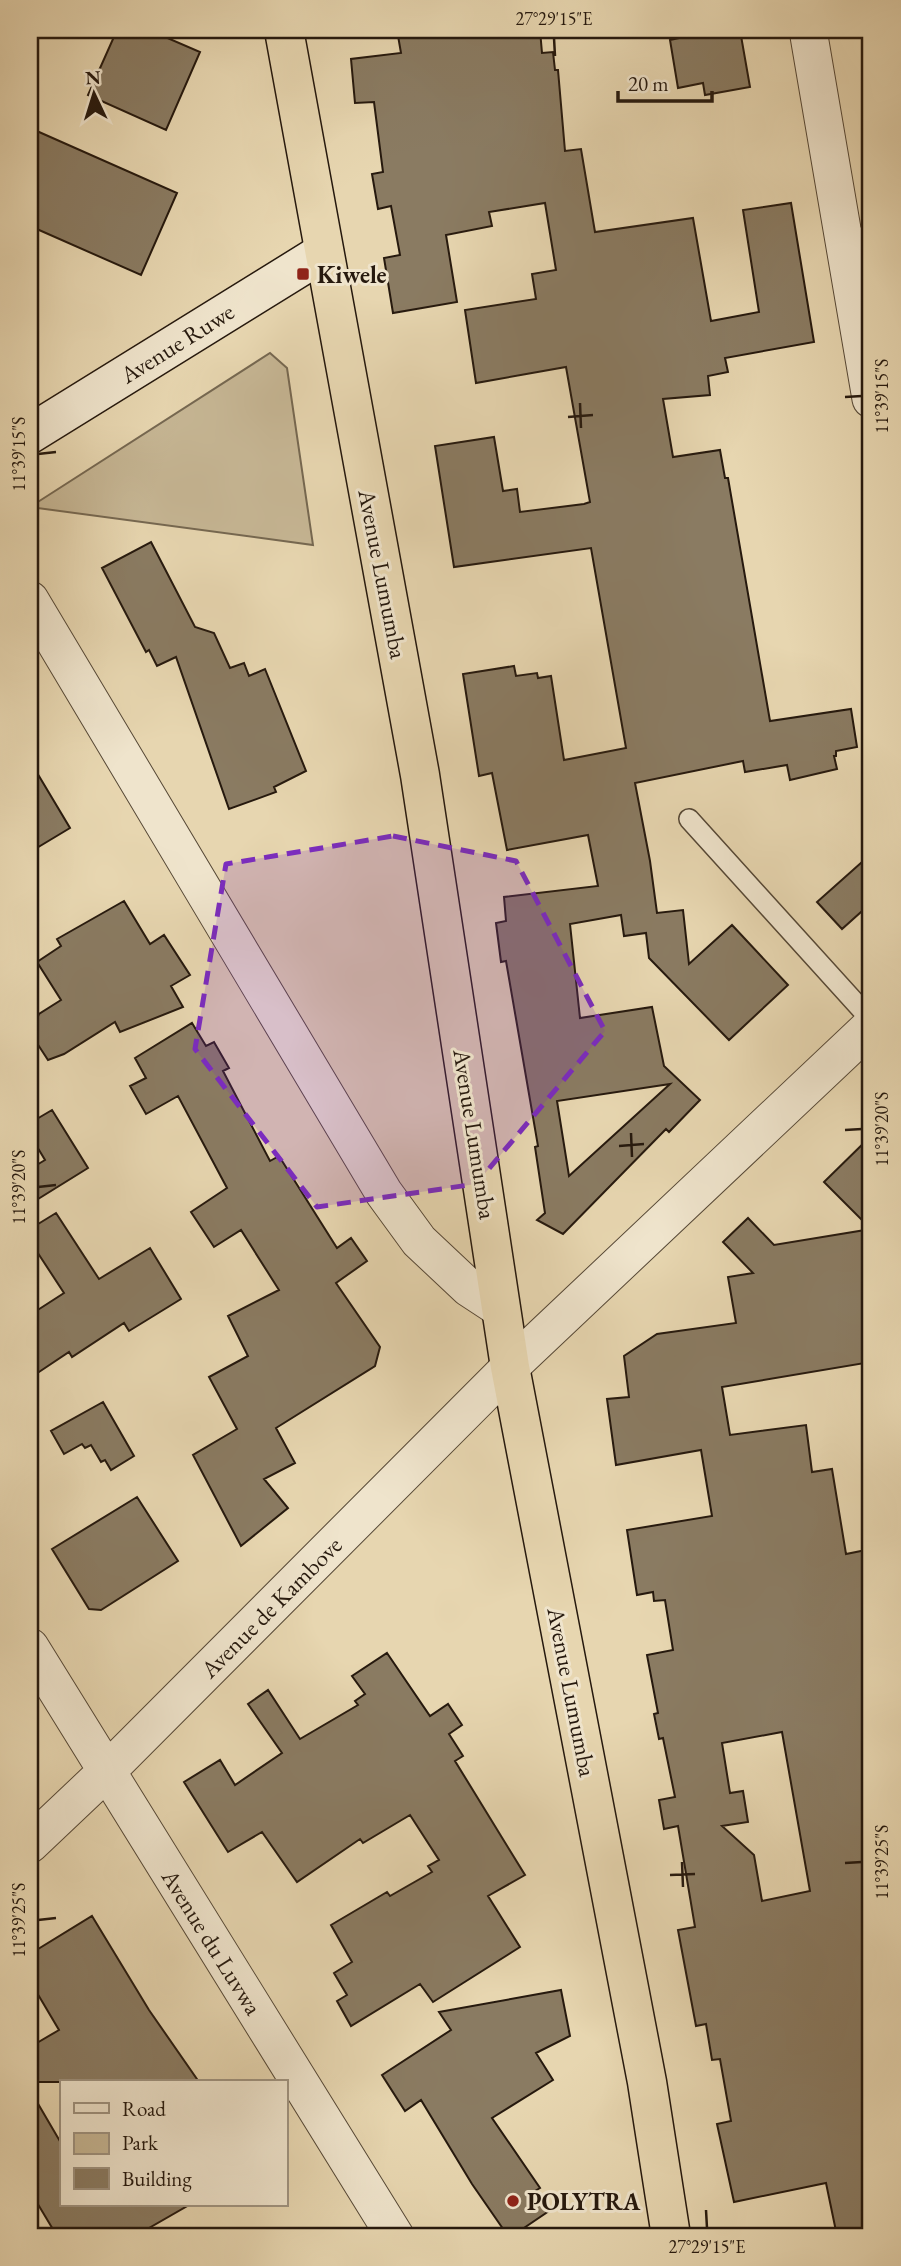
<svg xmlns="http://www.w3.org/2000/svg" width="901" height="2266" font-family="'EB Garamond',serif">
<rect width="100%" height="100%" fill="#e7d6b0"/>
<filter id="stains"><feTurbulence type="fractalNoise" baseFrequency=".00286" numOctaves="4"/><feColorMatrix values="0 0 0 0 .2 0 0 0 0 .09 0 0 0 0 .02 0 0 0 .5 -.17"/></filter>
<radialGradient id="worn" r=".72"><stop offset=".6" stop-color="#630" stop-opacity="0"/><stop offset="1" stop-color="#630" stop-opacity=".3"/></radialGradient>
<!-- green -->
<path fill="#c6b694" stroke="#766851" stroke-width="2" d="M270,353L287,368L313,545L30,507Z"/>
<!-- building -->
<path fill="#8a7b62" stroke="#26190e" stroke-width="2" fill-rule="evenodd" d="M117,30H149L200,52L166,130L88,95Z
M397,30H489L490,34L540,30L542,53L553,52L555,70H558L565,151L581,149L595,232L693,218L711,321L759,312L743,210L791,203L814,342L725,358L728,372L708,376L710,395L663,399L673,457L720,450L725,478H728L770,721L851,709L857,747L836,751V756H834L837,769L790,780L787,765L745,772L743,761L635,783L650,861L657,913L683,910L689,964L732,925L788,985L729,1040L649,958L646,933L624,936L621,915L570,924L580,1018L652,1007L664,1066L700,1100L669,1132L666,1129L563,1234L537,1220L545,1213L535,1147L538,1146L506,961L501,962L496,923L506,921L504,897L598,886L588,835L507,850L492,773L479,776L463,674L514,666L516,676L537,673L538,678L551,676L564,760L626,748L591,548L454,567L435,446L494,437L503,491L517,489L520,512L584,504L590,502L566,367L476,383L465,310L536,299L532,274L556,270L545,203L489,212L492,226L446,235L457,302L393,313L384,258L400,255L391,206L378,209L372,174L383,172L374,102L355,103L351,59L401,53ZM670,1084L569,1176L557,1101Z
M692,30H740L750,87L705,95L703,83L678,88L670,40L693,35Z
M30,128L177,193L141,275L30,226Z
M151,542L195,627L214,633L230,668L244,663L249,676L265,669L306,771L274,787L276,792L229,809L176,657L157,666L149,650L146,652L102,568Z
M30,761L70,828L30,852Z
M871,854V903L842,929L817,902Z
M124,901L150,944L164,935L190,975L171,986L183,1007L120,1032L115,1022L64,1054L48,1060L31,1034L39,1014L61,1000L37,962L61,946L57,939Z
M192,1023L206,1046L214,1042L229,1068L223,1071L270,1161L279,1156L337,1248L351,1238L367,1261L336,1283L380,1347L375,1366L276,1428L295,1463L264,1479L288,1508L241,1546L193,1455L237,1429L209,1377L248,1356L228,1316L279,1290L241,1230L214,1247L191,1212L227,1188L178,1096L146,1114L130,1086L146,1078L135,1058Z
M52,1110L88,1168L30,1204V1169L45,1160L30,1135V1123Z
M871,1136V1362L722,1387L730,1435L806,1425L812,1472L832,1469L846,1554L871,1549V2236H837L826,2183L734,2202L717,2124L731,2121L720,2059L712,2060L706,2024L696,2026L678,1930L695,1927L678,1826L664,1829L659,1800L675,1797L663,1738L659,1739L654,1714L658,1713L647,1655L673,1650L665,1600L654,1601L653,1592L637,1595L627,1530L712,1516L701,1450L616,1465L607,1399L629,1397L624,1356L657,1334L736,1323L728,1277L753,1273L723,1242L748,1218L774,1245L871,1229L824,1182ZM782,1732L810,1891L762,1901L754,1855L722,1826L748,1822L743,1791L730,1793L722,1743Z
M56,1213L99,1279L150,1248L181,1299L129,1331L124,1323L72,1357L69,1352L30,1378V1315L64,1293L30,1241V1229Z
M103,1402L134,1456L111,1470L105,1460L101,1462L91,1445L85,1448L82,1444L64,1454L51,1431Z
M137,1497L178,1561L101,1610L89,1609L52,1549Z
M387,1653L430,1716L448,1704L462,1725L449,1734L463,1756L455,1761L525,1875L488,1896L520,1947L433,2002L420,1984L351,2026L337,2001L347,1995L334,1973L352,1962L331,1925L387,1892L390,1896L432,1872L428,1866L439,1860L410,1815L363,1843L360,1839L297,1882L262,1832L228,1852L184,1782L220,1760L235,1785L282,1753L248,1704L268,1690L300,1739L358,1705L355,1701L365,1694L352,1676Z
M92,1916L149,2010L199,2082H30V2047L59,2030L30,1981V1954Z
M561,1990L570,2036L536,2053L553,2080L492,2118L540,2188L535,2191L549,2211L512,2236H508L472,2184L421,2100L405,2111L382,2075L451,2030L439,2012Z
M30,2090L61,2143V2205H189L135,2236H57L30,2191Z"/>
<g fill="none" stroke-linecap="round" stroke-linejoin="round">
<defs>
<path id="lane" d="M844,239L871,236
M689,819L871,1020"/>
<path id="street" d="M808,30L871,399
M30,600L384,1193L419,1241L469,1288L501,1309
M30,1647L395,2236
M30,1844L106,1772L510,1367L871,1026"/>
<path id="secondary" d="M30,434L324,252"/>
<path id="highway" d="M284,30L420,775L510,1367L647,2082L671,2236"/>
</defs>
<!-- lane casing -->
<use href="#lane" stroke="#564836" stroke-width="22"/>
<!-- street casing -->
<use href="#street" stroke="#564836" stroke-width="39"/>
<!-- secondary casing -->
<use href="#secondary" stroke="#26190e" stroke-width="41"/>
<!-- highway casing -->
<use href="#highway" stroke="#26190e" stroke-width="41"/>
<!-- lane -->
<use href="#lane" stroke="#efe4cc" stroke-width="19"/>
<!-- street -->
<use href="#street" stroke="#efe4cc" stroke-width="37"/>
<!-- secondary -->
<use href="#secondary" stroke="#efe4cc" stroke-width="38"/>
<!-- highway -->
<use href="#highway" stroke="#e7d6b0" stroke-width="38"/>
</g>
<!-- marked area -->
<path fill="#7b2cbf" fill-opacity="0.2" stroke="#7b2cbf" stroke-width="5" stroke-dasharray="14 9" stroke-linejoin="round" d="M393,836L516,861L605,1031L476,1184L317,1207L195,1049L226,864Z"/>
<!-- ticks -->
<path fill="none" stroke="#26190e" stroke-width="2.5" d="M554,38L555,56M845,397L862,396M580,403L581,428M568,417L593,415M38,454L56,452M845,1130L862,1129M631,1133L632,1157M619,1146L644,1144M38,1187L56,1185M682,1862L683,1887M845,1863L862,1862M670,1875L695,1874M38,1920L56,1918M706,2210L707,2228"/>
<!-- markers -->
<g fill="#8f2418" stroke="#efe4cc" stroke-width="2.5">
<rect x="296" y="267" width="14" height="14" rx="3.5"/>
<circle cx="513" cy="2201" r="7"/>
</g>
<g text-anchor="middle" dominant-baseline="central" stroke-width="6" stroke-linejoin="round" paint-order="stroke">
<!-- poi labels -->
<g font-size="24" font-weight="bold" fill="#26190e" stroke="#efe4cc" text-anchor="start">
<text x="317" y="274">Kiwele</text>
<text x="527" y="2201">POLYTRA</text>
</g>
<!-- street labels -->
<g font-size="24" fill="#26190e" stroke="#efe4cc">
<text transform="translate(177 343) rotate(-32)">Avenue Ruwe</text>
<text transform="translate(383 574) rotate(79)">Avenue Lumumba</text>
<text transform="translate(475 1134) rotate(81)">Avenue Lumumba</text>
<text transform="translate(271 1607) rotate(-45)">Avenue de Kambove</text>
<text transform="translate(572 1692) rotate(79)">Avenue Lumumba</text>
<text transform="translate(212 1942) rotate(58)">Avenue du Luvwa</text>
</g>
</g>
<!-- margin -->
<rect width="901" height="2266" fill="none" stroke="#e7d6b0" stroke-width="77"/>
<!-- legend -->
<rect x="60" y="2080" width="228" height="126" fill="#efe4cc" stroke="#9f9380" stroke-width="2"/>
<rect x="74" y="2103" width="35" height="10" fill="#efe4cc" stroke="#9f9380" stroke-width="2"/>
<text x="122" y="2116" font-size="21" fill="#26190e">Road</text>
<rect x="74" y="2133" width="35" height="21" fill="#c6b694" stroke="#9f9380" stroke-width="2"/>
<text x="122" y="2150" font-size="21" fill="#26190e">Park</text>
<rect x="74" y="2168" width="35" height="21" fill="#8a7b62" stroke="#9f9380" stroke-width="2"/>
<text x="122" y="2186" font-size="21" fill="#26190e">Building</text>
<!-- north arrow -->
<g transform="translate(94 94) rotate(356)" stroke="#efe4cc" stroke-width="5" paint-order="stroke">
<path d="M0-5L12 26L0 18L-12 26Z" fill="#26190e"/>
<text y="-10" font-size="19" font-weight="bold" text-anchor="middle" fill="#26190e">N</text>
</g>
<!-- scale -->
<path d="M618 91v10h94v-10" fill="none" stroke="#26190e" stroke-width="3.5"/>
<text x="628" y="91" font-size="21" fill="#26190e" stroke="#efe4cc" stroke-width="5" paint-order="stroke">20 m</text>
<rect x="38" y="38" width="824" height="2190" fill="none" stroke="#26190e" stroke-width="2.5"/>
<g font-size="18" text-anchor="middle" fill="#26190e">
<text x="554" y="25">27°29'15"E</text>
<text transform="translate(882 396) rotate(-90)" y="6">11°39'15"S</text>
<text transform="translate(19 454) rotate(-90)" y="6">11°39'15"S</text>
<text transform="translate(882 1129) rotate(-90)" y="6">11°39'20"S</text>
<text transform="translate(19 1187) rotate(-90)" y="6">11°39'20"S</text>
<text transform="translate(882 1862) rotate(-90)" y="6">11°39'25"S</text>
<text transform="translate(19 1920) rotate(-90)" y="6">11°39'25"S</text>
<text x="707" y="2253">27°29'15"E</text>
</g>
<rect width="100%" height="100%" filter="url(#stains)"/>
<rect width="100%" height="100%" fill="url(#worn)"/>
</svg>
